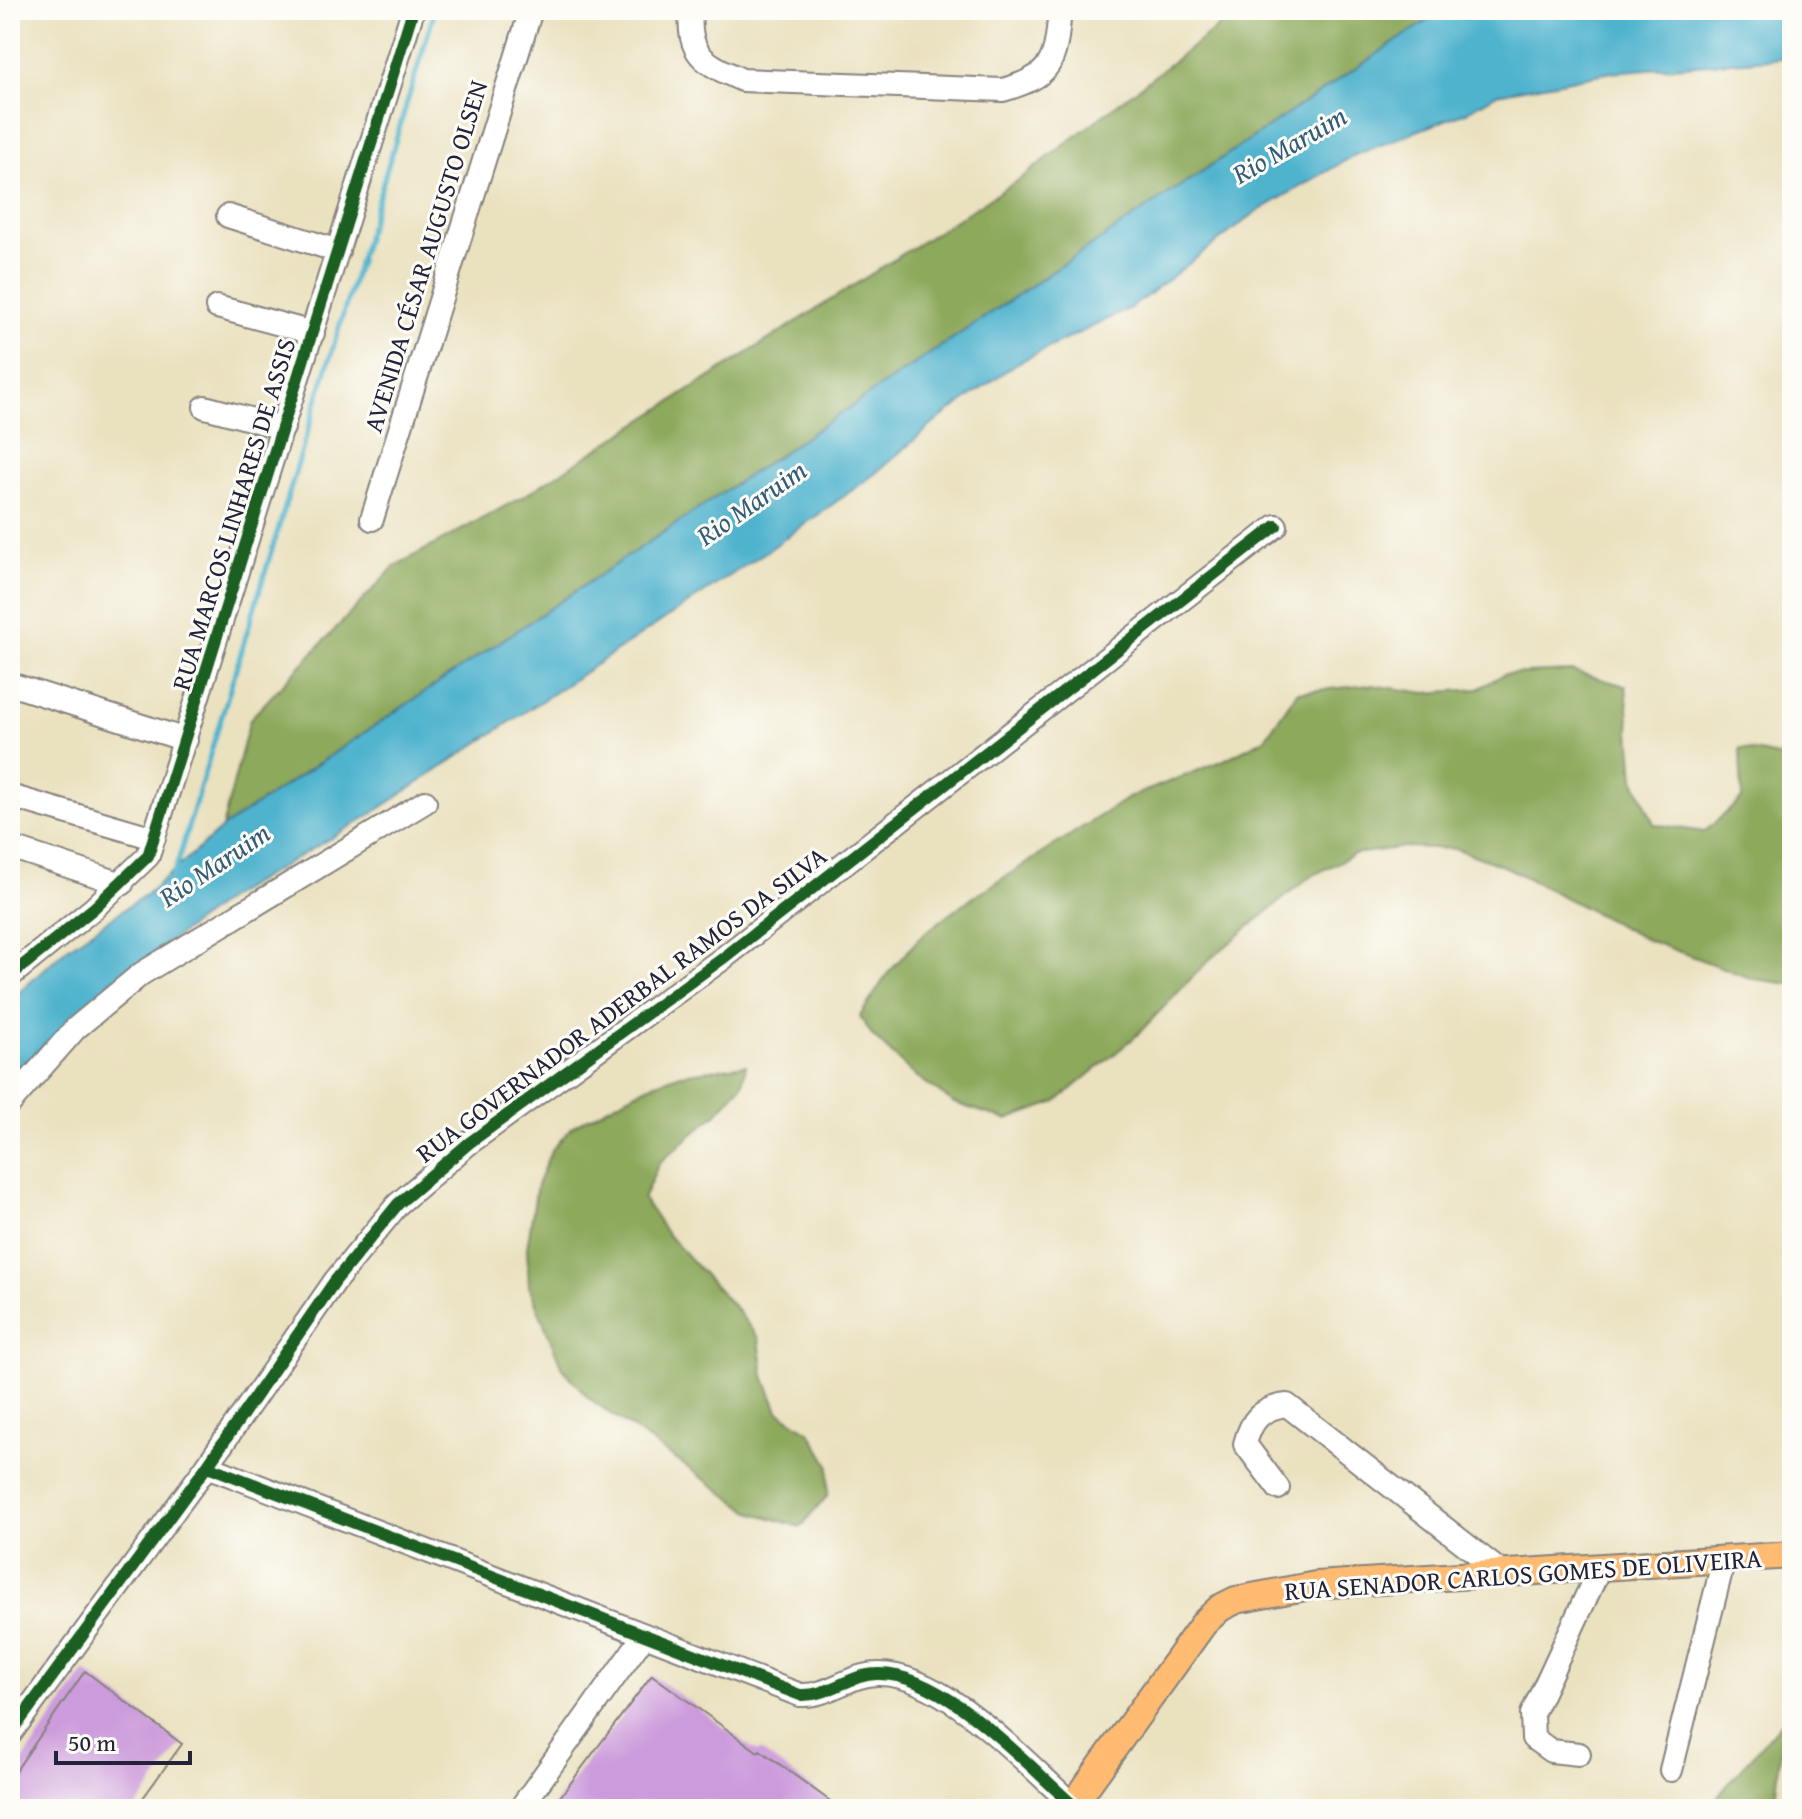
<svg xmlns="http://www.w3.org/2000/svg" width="1802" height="1819" font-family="'Gentium Book Plus',serif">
<rect width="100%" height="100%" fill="#fdfcf7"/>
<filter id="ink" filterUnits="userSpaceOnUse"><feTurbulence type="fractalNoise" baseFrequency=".0125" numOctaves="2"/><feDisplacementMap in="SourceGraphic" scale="16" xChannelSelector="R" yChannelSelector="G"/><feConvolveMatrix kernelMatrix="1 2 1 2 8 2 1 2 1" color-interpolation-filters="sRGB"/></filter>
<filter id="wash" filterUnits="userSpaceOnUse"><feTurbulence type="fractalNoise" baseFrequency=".006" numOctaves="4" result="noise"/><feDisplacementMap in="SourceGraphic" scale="32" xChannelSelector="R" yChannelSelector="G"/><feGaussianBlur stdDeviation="1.8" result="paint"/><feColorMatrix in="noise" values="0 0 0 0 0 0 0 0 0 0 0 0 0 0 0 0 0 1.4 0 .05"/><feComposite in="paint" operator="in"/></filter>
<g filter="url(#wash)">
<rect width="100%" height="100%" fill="#eae1bf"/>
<!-- forest -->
<path fill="#8da95b" stroke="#58664b" stroke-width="2" d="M1240,10H1443L222,828L250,719L395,566L524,496L1020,179Z
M1572,671L1626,686L1634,778L1654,824L1704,832L1742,799L1740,748L1792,759V984L1753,979L1645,939L1508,868L1457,849L1405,847L1354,854L1308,878L1209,960L1136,1036L1056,1102L1007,1120L954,1103L912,1073L872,1035L860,1016L888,973L922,935L963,904L1128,798L1222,761L1265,739L1297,692L1371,685L1426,693L1478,689L1504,674Z
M746,1065L742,1085L717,1113L659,1163L643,1199L666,1233L736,1309L759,1339L764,1376L778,1411L810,1432L829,1465L828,1495L801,1527L751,1512L590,1399L562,1368L529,1286L527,1248L537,1185L551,1151L573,1126L648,1086L681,1074Z
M1784,1719L1774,1809H1707Z"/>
<!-- water -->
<path fill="#4fb3ce" stroke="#386a84" stroke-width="2" d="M1443,10H1792V57L1612,72L1497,94L1466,112L1355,155L1255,213L1131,308L1017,363L939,419L872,476L773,547L367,817L228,898L99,995L36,1053L10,1085V1001L66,949L148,893L222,828Z"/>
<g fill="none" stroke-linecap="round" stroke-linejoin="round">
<!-- stream -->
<path stroke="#4fb3ce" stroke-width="5" d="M174,874L435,10"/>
</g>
<g id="blocks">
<!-- building -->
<path fill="#cc9bdb" d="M85,1671L182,1744L135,1809H10V1779Z
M652,1675L758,1752L760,1750L841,1809H551Z"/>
</g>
</g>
<g filter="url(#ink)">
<use href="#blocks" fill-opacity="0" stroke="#86827d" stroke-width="2"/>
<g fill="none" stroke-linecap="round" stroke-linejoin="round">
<defs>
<path id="minor" d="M691,10C687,55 704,63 742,80L1003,90C1055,75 1055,61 1060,10
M228,216L338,251
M217,307L313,333
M205,407L283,428
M372,519L531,10
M10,684L186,740
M10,796L154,838
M10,847L122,884
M10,976L94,908L148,856L413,10
M10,1103L76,1028L141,974L425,802
M207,1466L800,1695C828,1697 850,1674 877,1674C943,1672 1024,1762 1073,1805
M1278,1488L1245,1444C1251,1420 1261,1408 1287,1405L1502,1573
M10,1734L207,1466L335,1281L398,1204L469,1143L722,959L1276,526
M1579,1754L1551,1751L1533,1738L1532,1714L1600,1567
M1671,1770L1724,1559
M520,1809L643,1637"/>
<path id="major" d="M1070,1809L1204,1623L1220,1608L1236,1600L1316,1585L1792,1555"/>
</defs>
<!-- minor casing -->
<use href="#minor" stroke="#86827d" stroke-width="26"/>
<!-- major casing -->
<use href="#major" stroke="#86827d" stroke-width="30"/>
<!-- minor -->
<use href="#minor" stroke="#fff" stroke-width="22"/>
<!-- major -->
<use href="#major" stroke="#febb71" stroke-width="26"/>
<defs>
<path id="cycleway" d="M10,976L94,908L148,856L413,10
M207,1466L800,1695C828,1697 850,1674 877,1674C943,1672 1024,1762 1073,1805
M10,1734L207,1466L335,1281L398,1204L469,1143L722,959L1276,526"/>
</defs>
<!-- cycleway casing -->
<use href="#cycleway" stroke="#fdfcf7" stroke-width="17"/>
<!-- cycleway -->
<use href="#cycleway" stroke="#1b5e20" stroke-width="12"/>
</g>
</g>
<g text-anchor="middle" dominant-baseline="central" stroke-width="6" stroke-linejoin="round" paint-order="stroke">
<!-- street labels -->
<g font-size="26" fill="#22223b" stroke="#fdfcf7">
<text transform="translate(425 256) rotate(-73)">AVENIDA CÉSAR AUGUSTO OLSEN</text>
<text transform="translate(233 514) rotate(-73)">RUA MARCOS LINHARES DE ASSIS</text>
<text transform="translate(621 1004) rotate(-37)">RUA GOVERNADOR ADERBAL RAMOS DA SILVA</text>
<text transform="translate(1523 1574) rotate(-4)">RUA SENADOR CARLOS GOMES DE OLIVEIRA</text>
</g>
<!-- water labels -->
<g font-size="28" font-style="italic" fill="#345c76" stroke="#fdfcf7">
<text transform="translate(1289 144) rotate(-30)">Rio Maruim</text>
<text transform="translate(751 502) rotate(-35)">Rio Maruim</text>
<text transform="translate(214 864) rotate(-34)">Rio Maruim</text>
</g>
</g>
<!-- margin -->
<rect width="1802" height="1819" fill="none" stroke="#fdfcf7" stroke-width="40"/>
<!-- scale -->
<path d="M56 1751v12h134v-12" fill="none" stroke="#22223b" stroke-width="4"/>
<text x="68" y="1751" font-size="24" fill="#22223b" stroke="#fdfcf7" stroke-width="6" paint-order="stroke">50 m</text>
</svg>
